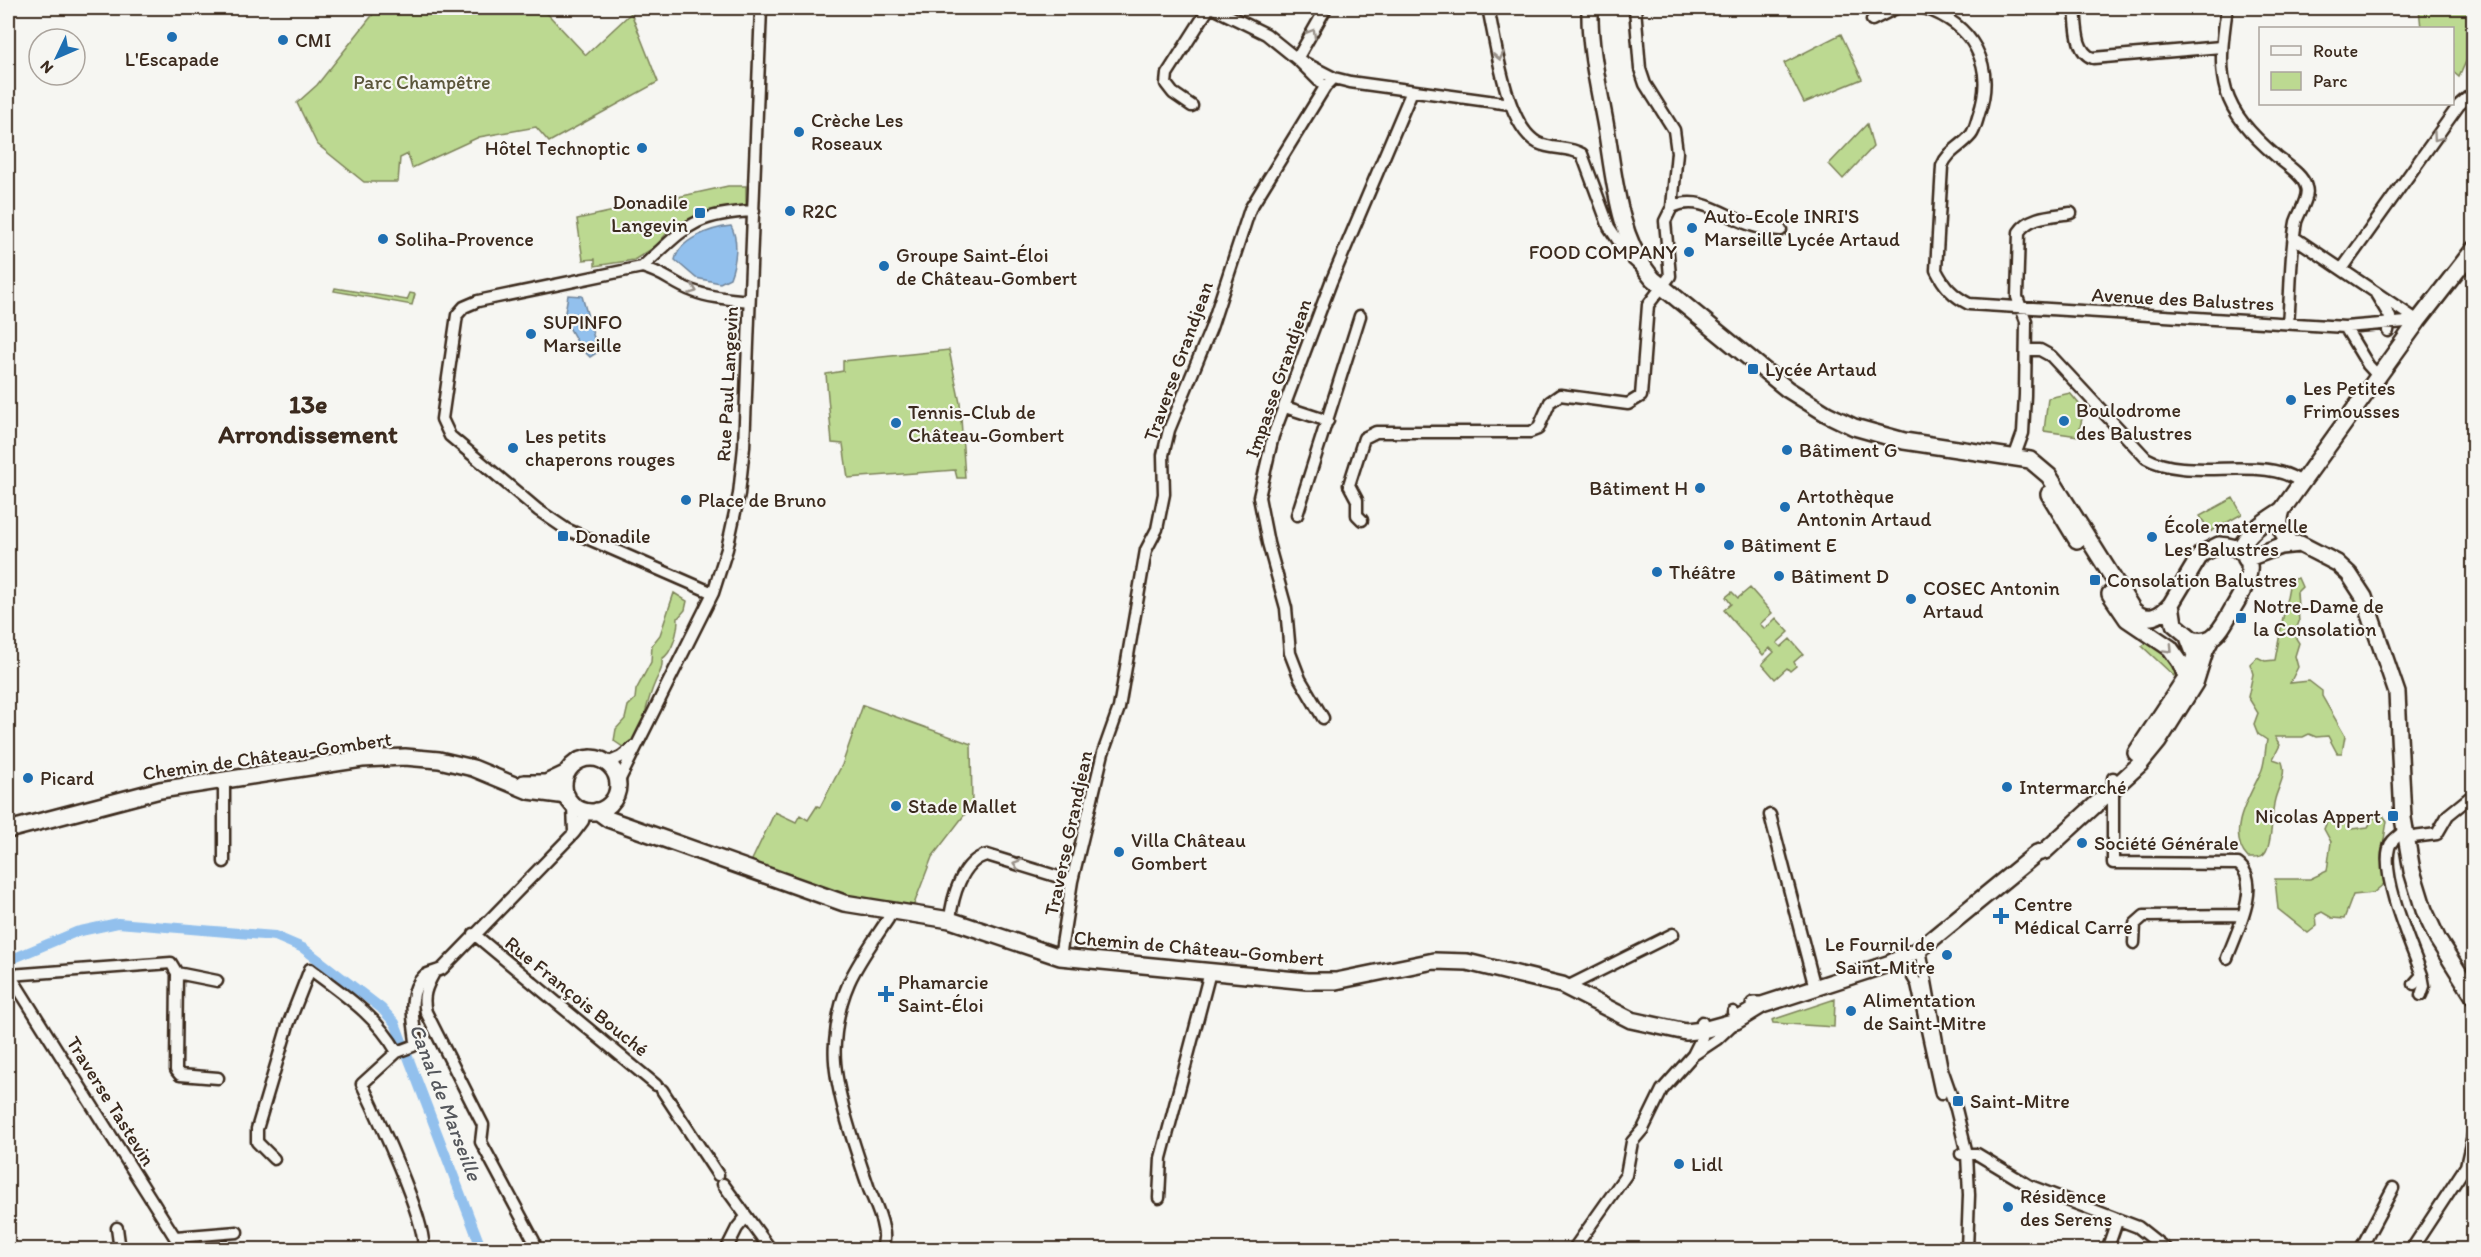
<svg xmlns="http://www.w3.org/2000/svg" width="2481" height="1257" font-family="Itim,sans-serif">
<rect width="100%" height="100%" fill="#f6f6f2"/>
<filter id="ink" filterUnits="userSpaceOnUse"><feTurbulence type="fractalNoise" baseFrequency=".0167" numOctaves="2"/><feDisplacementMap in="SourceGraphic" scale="12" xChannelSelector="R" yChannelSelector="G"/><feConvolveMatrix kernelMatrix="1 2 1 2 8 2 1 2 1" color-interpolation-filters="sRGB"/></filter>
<g filter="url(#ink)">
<!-- green -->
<path fill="#bcd991" stroke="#7c8258" stroke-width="1.5" d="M378,8H542L586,55L631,13L658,82L549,142L536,127L479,137L412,168L408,154L400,158L398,182H364L317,144L297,103L317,85Z
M2419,8H2473V56L2469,55L2459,77L2453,72L2452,28H2421Z
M1841,34L1862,79L1804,103L1784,63Z
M1867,124L1873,147L1843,179L1829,164Z
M728,186H746V207L692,218L673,226L655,247L634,260L595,266V259L583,260L577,219Z
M335,288L407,300L410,293L415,294L412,305L334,291Z
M949,350L960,403L965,478H957L955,470L848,478L843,444L832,443L826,374L843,371V361Z
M2070,393L2084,410L2078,436L2044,431L2048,398Z
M2233,498L2242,514L2210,532L2200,516Z
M2298,578L2302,587L2297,592L2299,622L2294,635L2299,643L2295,656L2298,667L2290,683L2309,681L2322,691V696L2345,736L2342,753H2337L2328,736L2316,737L2309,734L2303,737H2275L2280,745L2273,759L2282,762C2287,775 2278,787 2275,799C2271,813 2273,840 2266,852C2262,859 2255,858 2248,858C2225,834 2249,797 2261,772C2265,764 2265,750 2267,740L2258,734L2254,724L2258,713L2248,697L2253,674L2250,664L2257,657L2265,661L2275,660L2290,581Z
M1750,588L1772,613L1760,624L1765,629L1776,618L1789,632L1777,643L1781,647L1790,639L1803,654L1794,662L1796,666L1790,671L1787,668L1775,679L1762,664L1774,652L1770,648L1763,655L1724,610L1731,604L1726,597L1732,592L1738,598Z
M674,593L687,601L685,610L678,618C678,631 673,652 662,659C663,671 658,674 654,685C645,706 644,732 626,749L614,741L616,729L625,719L628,706L635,699L636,690L651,662L652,645L660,635Z
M2148,642C2160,650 2180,660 2174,676L2142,646Z
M863,705L971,744L972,805L932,857L913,907L843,895L751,862L775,812L796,822L800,815L808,820L817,806L820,807L842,765Z
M2376,814H2382L2387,821L2381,858L2385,883L2373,893L2353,895L2344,919L2332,918L2322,912L2316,915L2317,926L2308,933L2278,909L2275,879H2310L2327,871L2331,842L2324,829L2329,817L2337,816L2351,829L2368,827Z
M1835,999L1834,1027L1773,1023L1772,1020Z"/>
<!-- water -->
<path fill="#92c0ed" stroke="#6f849a" stroke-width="1.5" d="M731,226C739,241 736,262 730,278L720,283L696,278L675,260C679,239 712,228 731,226Z
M568,295L582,296L598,352L590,357L580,347L564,318Z"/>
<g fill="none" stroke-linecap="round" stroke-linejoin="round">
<!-- canal -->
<path stroke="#92c0ed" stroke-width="10" d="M12,959L76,932L118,923L275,936L303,948L381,1008L395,1023L482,1250"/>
<defs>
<path id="street" d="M1213,8L1266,34L1297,59L1325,87
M1488,8C1496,42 1505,125 1538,143C1552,150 1568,146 1582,154L1609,227L1628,255L1639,265
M1635,8L1640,69L1645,84L1674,130L1677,152L1672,207
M1924,8C1972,24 1996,64 1979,114C1977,120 1975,130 1971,135C1961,147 1948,151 1942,166L1936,270C1944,286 1953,296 1969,304L2345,327L2368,365L2378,376
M2075,8C2077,25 2075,52 2093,58L2221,47
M2227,8C2216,81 2219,107 2277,157C2287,165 2303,175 2306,187C2310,197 2299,212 2296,222C2290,252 2291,291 2288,323
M1872,20L1896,8
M1297,59L1334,78L1350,82L1510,104
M1297,59L1326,8
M1192,106L1173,93L1166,84L1167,74L1209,8
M2295,238L2418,321
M642,267C686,228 691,214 754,211
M2342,269L2459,105L2474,92
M2376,294L2390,317L2388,331
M2345,327L2418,321
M2026,350H2040L2051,356L2146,458C2190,483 2265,453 2302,483
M1285,407L1328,421
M2014,458L2023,433L2025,395L2026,321L2017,297L2019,232C2030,215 2053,216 2071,213
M1297,515L1360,316
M1362,520L1357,515V500L1349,485L1364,438L1376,432H1530L1538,429L1550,402L1560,395L1628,404L1641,396L1648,305L1670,276L1665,221L1672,207C1703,193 1728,220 1757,227C1765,229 1773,229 1781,230
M713,593L566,529L538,510L450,436L442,419L457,315L464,307L478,301L642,267C665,273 673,284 693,291C711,298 731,299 749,301
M1323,718L1300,679L1290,653L1286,608L1268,543L1259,497L1273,436L1331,282L1412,91
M607,763L621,757L635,746
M2113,778V863L2238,864C2263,882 2236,934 2227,958
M224,779V862
M618,783L713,593L727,549L739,494L744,447L761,8
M573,805L574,832
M1770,815L1815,988
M2404,831C2399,836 2390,841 2389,848C2381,879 2411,945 2422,975L2414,984
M2405,838L2437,834L2448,815L2474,794
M950,920C952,898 962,860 987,855L1072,881
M474,934L656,1085
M2134,943L2135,924L2144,916L2242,915
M1920,949L1942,1069L1956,1109L1967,1154L1969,1195L1967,1250
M1060,957L1072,881L1103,753L1119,708L1146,550L1157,529L1164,494L1163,455L1169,430L1211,328L1250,209L1325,87L1334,78
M1901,957L1917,984L1941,1094
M8,972L183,1250
M177,973L217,981
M434,973C426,987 422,997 426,1012L483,1125L481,1142L534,1241
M10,975L171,963L177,973L176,1070L180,1075L218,1078
M1567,987L1673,934
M2421,995L2424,986L2422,975
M1702,1022V1037L1693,1055L1717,1039L1736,1021L1733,1012
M662,1090L718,1175
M1961,1154H1977L2030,1186L2138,1227L2167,1250
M274,1159L257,1142V1129L288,1025L310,969C343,994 376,1015 397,1052
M723,1184L771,1250
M1159,1198L1161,1158L1210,972
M117,1228L120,1250
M176,1237L237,1232
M423,1250C429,1226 375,1111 362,1084L397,1052L413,1046L416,1042C414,1020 406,993 424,976C429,972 436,972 442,969L574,833L583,821L585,811
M726,1250L737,1228L746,1217
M881,1250C885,1242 885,1236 883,1228C881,1215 874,1201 869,1189C856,1150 831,1082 835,1043C839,986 858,964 888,919L890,910
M1573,1250L1626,1175L1632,1142L1643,1129L1662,1090L1693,1055
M2107,1250L2117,1221
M2360,1250L2393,1188
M2411,1250L2466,1166L2474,1131"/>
<path id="secondary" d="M1590,8C1589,46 1598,84 1605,122C1614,172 1617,239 1653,279L1787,389L1827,414L1854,427L1904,441L2030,460L2049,476L2133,610C2147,623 2160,617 2171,604
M2049,494L2077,540
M2291,544C2281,532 2277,525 2282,510L2418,321L2474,249
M2219,545C2266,547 2248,584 2233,608C2227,618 2221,632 2211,638C2205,641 2198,641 2192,639L2174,624L2171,604L2201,554Z
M2239,551C2248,531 2265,521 2282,510
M2246,559L2281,546L2300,544L2337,563L2349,574L2364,597L2397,693L2403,818L2412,871L2424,910L2438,940L2474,997
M2110,594L2127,619L2170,648L2180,662L2187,678
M2136,753L2191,670L2195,655L2188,637
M564 785a27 27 0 1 1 54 0a27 27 0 1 1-54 0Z
M524,783H546L567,773
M597,811L608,819L844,903L950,920L1060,957L1307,981H1336L1434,961L1467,962L1562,985L1631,1020L1686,1032L1703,1030L1736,1021L1762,1005
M8,830L160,790L362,759L405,757L439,760L473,768L529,791L567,796
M1754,1005H1762L1888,964L1920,949L2037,853L2045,851L2140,764L2158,742L2195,683L2205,651L2212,637"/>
</defs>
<!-- street casing -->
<use href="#street" stroke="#3b2a1e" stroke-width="15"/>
<!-- secondary casing -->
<use href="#secondary" stroke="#3b2a1e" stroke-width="20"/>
<!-- street -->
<use href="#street" stroke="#f6f6f2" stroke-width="10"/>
<!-- secondary -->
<use href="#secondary" stroke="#f6f6f2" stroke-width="15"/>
</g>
<!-- one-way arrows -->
<defs><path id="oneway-chevron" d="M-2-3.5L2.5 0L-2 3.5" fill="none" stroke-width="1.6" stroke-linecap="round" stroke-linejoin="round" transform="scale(1.5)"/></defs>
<g stroke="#989088">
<use href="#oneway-chevron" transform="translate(1312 33) rotate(-60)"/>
<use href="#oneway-chevron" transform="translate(1499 56) rotate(77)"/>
<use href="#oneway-chevron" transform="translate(2437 137) rotate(125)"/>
<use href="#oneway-chevron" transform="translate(693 290) rotate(21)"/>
<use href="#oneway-chevron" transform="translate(2169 649) rotate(47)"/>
<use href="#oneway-chevron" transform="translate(1017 864) rotate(-163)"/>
</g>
</g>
<!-- markers -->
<g fill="#1f6fb2" stroke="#f6f6f2" stroke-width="2">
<circle cx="172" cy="37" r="6"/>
<circle cx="283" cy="40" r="6"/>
<circle cx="799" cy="132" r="6"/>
<circle cx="642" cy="148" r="6"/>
<circle cx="790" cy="211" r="6"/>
<rect x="694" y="207" width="12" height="12" rx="3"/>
<circle cx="1692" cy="228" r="6"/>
<circle cx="383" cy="239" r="6"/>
<circle cx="1689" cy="252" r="6"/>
<circle cx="884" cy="266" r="6"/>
<circle cx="531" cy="334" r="6"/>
<rect x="1747" y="363" width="12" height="12" rx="3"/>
<circle cx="2291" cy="400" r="6"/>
<circle cx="2064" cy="421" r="6"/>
<circle cx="896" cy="423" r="6"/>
<circle cx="513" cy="448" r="6"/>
<circle cx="1787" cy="450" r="6"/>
<circle cx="1700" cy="488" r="6"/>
<circle cx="686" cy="500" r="6"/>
<circle cx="1785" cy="507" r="6"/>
<rect x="557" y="530" width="12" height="12" rx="3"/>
<circle cx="2152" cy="537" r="6"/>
<circle cx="1729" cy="545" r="6"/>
<circle cx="1657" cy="572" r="6"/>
<circle cx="1779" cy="576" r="6"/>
<rect x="2089" y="574" width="12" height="12" rx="3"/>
<circle cx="1911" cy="599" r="6"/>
<rect x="2235" y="612" width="12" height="12" rx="3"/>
<circle cx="28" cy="778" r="6"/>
<circle cx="2007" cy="787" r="6"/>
<circle cx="896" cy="806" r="6"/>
<rect x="2387" y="810" width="12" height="12" rx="3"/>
<circle cx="2082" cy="843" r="6"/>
<circle cx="1119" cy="852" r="6"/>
<path d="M1998 907h6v6h6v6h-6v6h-6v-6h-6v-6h6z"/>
<circle cx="1947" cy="955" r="6"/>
<path d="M883 985h6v6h6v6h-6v6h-6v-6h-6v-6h6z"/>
<circle cx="1851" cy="1011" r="6"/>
<rect x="1952" y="1095" width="12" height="12" rx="3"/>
<circle cx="1679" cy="1164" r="6"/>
<circle cx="2008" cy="1207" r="6"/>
</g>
<g text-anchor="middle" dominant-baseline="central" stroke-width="4.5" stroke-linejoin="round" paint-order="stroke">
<!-- poi labels -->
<g font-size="20" fill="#3b2a1e" stroke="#f6f6f2" text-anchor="start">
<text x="295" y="40">CMI</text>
<text x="172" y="59" text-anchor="middle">L'Escapade</text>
<text x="811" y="120">Crèche Les<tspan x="811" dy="23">Roseaux</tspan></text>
<text x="630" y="148" text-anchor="end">Hôtel Technoptic</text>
<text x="688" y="202" text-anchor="end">Donadile<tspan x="688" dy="23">Langevin</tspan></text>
<text x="802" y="211">R2C</text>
<text x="1704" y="216">Auto-Ecole INRI'S<tspan x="1704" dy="23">Marseille Lycée Artaud</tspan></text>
<text x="395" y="239">Soliha-Provence</text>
<text x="1677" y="252" text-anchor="end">FOOD COMPANY</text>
<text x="896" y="255">Groupe Saint-Éloi<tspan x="896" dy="23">de Château-Gombert</tspan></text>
<text x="543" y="322">SUPINFO<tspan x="543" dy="23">Marseille</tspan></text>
<text x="1765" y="369">Lycée Artaud</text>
<text x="2303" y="388">Les Petites<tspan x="2303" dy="23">Frimousses</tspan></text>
<text x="2076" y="410">Boulodrome<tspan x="2076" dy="23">des Balustres</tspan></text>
<text x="908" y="412">Tennis-Club de<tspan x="908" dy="23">Château-Gombert</tspan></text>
<text x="525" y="436">Les petits<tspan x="525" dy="23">chaperons rouges</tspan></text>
<text x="1799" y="450">Bâtiment G</text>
<text x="1688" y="488" text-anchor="end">Bâtiment H</text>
<text x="1797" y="496">Artothèque<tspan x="1797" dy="23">Antonin Artaud</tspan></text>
<text x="698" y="500">Place de Bruno</text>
<text x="2164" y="526">École maternelle<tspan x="2164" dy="23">Les Balustres</tspan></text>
<text x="575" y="536">Donadile</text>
<text x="1741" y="545">Bâtiment E</text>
<text x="1669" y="572">Théâtre</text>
<text x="1791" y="576">Bâtiment D</text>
<text x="2107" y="580">Consolation Balustres</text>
<text x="1923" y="588">COSEC Antonin<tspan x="1923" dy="23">Artaud</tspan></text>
<text x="2253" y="606">Notre-Dame de<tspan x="2253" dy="23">la Consolation</tspan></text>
<text x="40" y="778">Picard</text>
<text x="2019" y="787">Intermarché</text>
<text x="908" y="806">Stade Mallet</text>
<text x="2381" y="816" text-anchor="end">Nicolas Appert</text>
<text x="1131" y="840">Villa Château<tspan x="1131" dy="23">Gombert</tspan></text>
<text x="2094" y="843">Société Générale</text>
<text x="2014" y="904">Centre<tspan x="2014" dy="23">Médical Carre</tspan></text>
<text x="1935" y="944" text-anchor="end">Le Fournil de<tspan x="1935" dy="23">Saint-Mitre</tspan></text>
<text x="898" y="982">Phamarcie<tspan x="898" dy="23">Saint-Éloi</tspan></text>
<text x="1863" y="1000">Alimentation<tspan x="1863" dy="23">de Saint-Mitre</tspan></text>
<text x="1970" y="1101">Saint-Mitre</text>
<text x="1691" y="1164">Lidl</text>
<text x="2020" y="1196">Résidence<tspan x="2020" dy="23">des Serens</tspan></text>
</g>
<!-- park labels -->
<g font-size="20" fill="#5b563b" stroke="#f6f6f2">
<text x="422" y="82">Parc Champêtre</text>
</g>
<!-- street labels -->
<g font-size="20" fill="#3b2a1e" stroke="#f6f6f2">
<text transform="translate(2183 299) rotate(3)">Avenue des Balustres</text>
<text transform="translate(1178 361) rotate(-70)">Traverse Grandjean</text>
<text transform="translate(1278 378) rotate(-71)">Impasse Grandjean</text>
<text transform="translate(727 384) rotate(-87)">Rue Paul Langevin</text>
<text transform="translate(267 756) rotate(-8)">Chemin de Château-Gombert</text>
<text transform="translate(1068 833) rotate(-78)">Traverse Grandjean</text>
<text transform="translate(1199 948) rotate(5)">Chemin de Château-Gombert</text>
<text transform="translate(577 996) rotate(39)">Rue François Bouché</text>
<text transform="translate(111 1101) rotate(58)">Traverse Tastevin</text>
</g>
<!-- water labels -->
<g font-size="21" font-style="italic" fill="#55575c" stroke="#f6f6f2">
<text transform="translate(446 1102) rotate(69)">Canal de Marseille</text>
</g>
<!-- district labels -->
<g font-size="26" font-weight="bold" fill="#3b2a1e" stroke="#f6f6f2">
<text x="308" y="404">13e<tspan x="308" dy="30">Arrondissement</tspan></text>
</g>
</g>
<!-- margin -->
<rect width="2481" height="1257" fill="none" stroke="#f6f6f2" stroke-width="30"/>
<rect x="15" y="15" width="2451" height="1227" fill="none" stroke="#3b2a1e" stroke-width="2" filter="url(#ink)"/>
<!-- legend -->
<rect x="2259" y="27" width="195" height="78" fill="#f6f6f2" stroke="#aba49d" stroke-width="1.5"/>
<rect x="2271" y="46" width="30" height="9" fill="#f6f6f2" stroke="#aba49d" stroke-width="1.5"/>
<text x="2313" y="57" font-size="18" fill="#3b2a1e">Route</text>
<rect x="2271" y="72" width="30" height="18" fill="#bcd991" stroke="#aba49d" stroke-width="1.5"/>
<text x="2313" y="87" font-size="18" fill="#3b2a1e">Parc</text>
<!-- north arrow -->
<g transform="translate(57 57) rotate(226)"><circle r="28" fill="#f6f6f2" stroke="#aba49d" stroke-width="1.5"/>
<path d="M0-4.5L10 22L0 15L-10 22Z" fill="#1f6fb2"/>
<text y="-9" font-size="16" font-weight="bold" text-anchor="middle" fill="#3b2a1e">N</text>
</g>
</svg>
